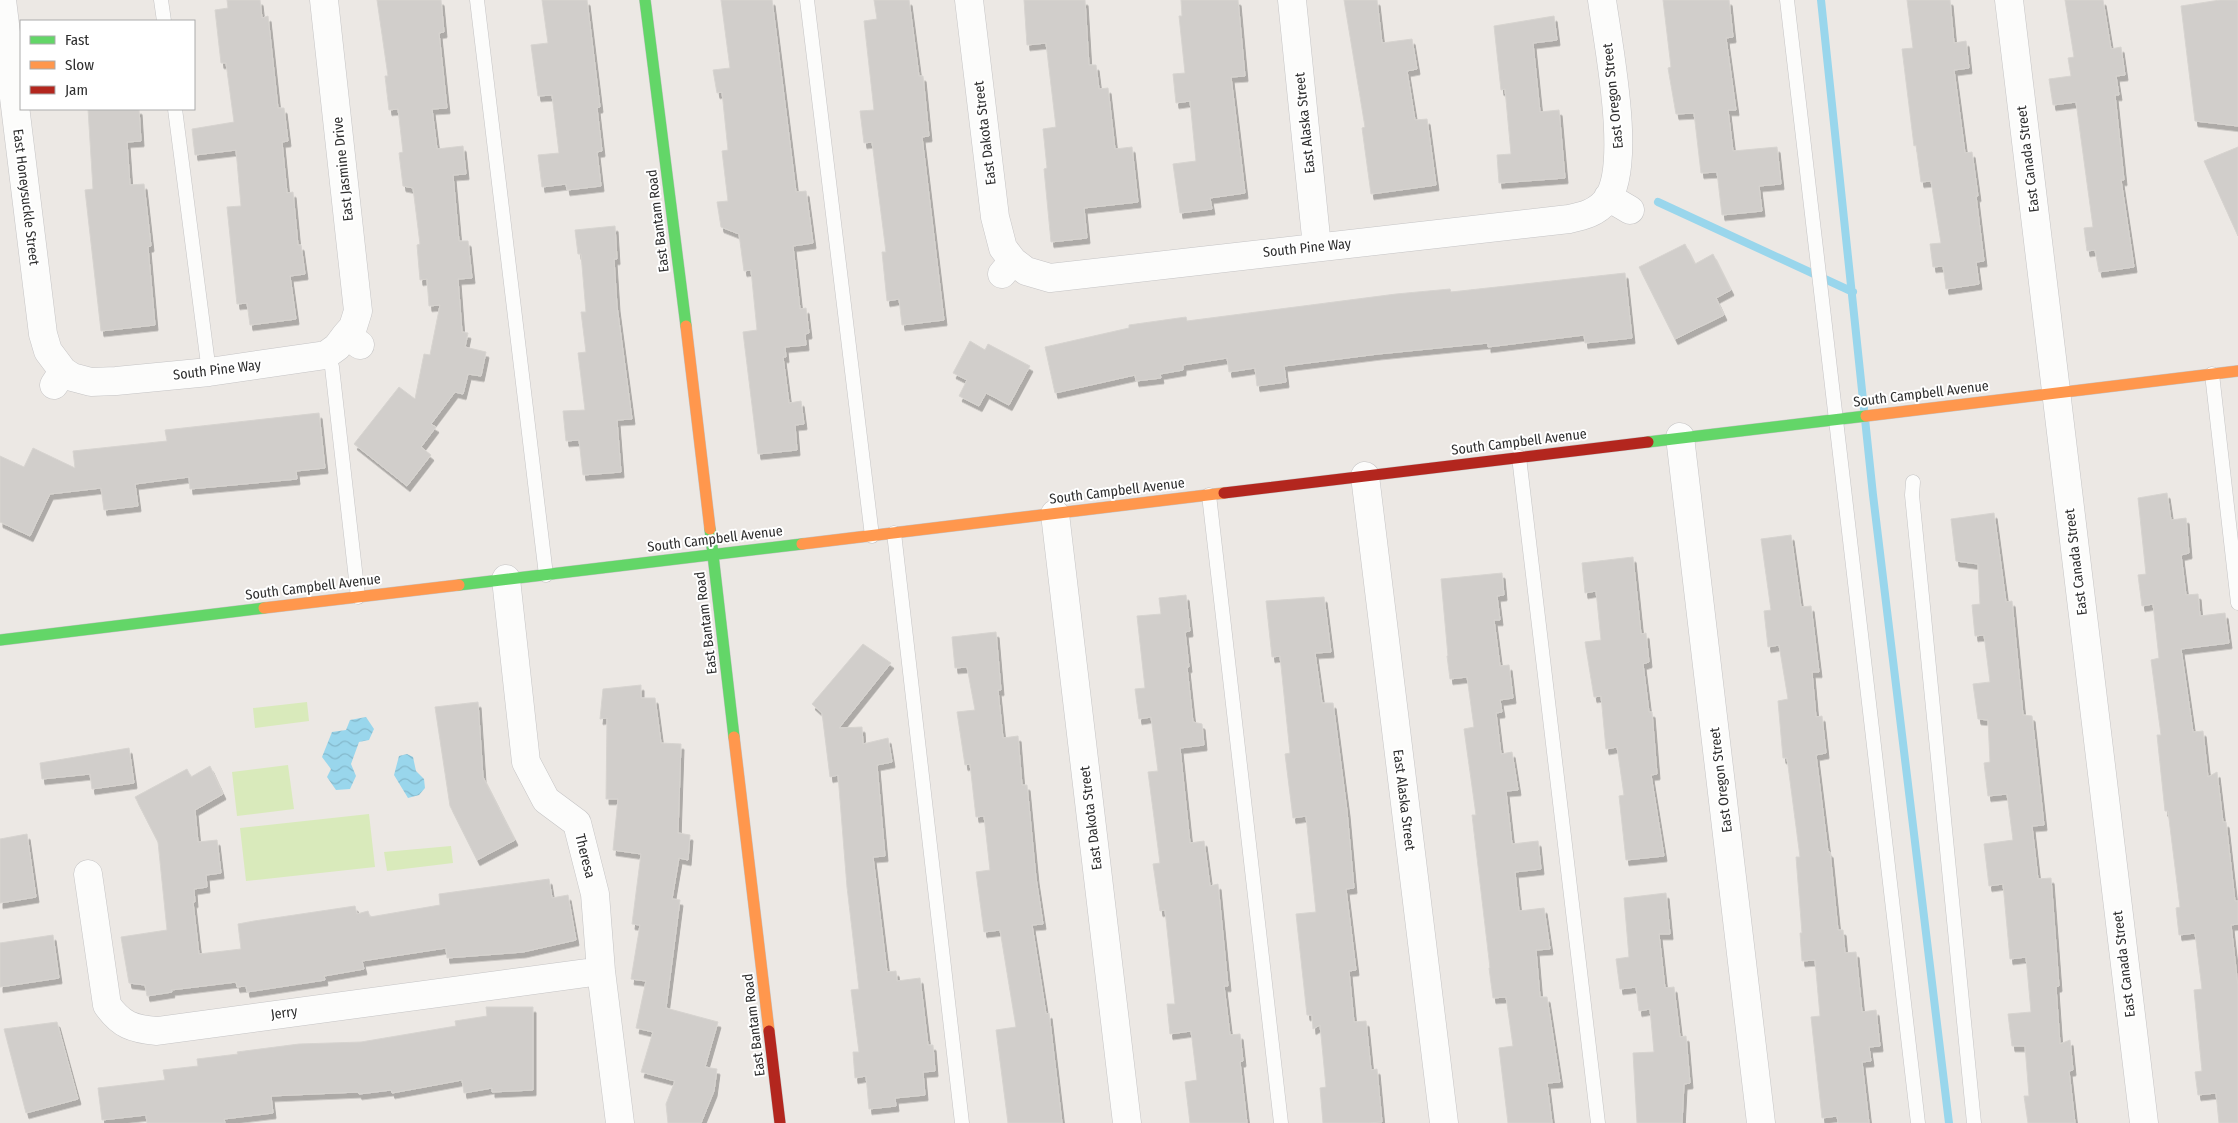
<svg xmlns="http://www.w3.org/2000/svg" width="2238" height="1123" font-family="'Fira Sans Condensed',sans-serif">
<defs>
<pattern id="water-waves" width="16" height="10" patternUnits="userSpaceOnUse" patternTransform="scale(1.25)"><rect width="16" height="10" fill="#99d6ec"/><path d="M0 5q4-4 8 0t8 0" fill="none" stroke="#84b8cb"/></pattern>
<filter id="shadow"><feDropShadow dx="3" dy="5.5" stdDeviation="0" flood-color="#0004"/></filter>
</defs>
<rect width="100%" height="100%" fill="#ece8e4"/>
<!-- pitch -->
<path fill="#d9eabb" d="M307,702L309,721L255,728L253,708Z
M288,765L294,809L237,816L232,772Z
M369,814L375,867L246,881L240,828Z
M451,846L453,863L387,871L384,852Z"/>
<!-- water -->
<path fill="url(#water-waves)" d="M366,717L374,729L369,740L359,742L351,764L356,776L350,789L336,790L327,777L331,769L322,757L332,732L346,730L350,720Z
M407,754L413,757L416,771L424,779L425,788L419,795L408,798L394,775L399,756Z"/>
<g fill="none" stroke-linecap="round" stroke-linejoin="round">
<!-- stream -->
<path stroke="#99d6ec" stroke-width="8" d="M1821,0L1873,495L1949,1123
M1658,202L1853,292"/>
</g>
<!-- building -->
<path fill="#d1cecb" stroke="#d7d4d0" filter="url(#shadow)" d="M227,0H260L262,18L268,16L278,108H284L288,141L282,142L287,193L293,192L298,245H301L305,274L290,276L296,319L250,325L247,303L237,304L227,207L241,206L236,150L195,155L192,129L234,122L226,63H221L215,10L228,8Z
M377,0H441L444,32L439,33L447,108L432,109L437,149L463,146L466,174L453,175L459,241H468L472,278L458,279L462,332L468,333L465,347L486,352L481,376L468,374L463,394L455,392L431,424L436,427L421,447L431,455L407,486L354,444L399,387L415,399L424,354L430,355L440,305L429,306L427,279L420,280L417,245L420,244L413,188L403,186L399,153L403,152L398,109L389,110L385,76H388Z
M542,0H587L600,107L597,108L602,151L597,152L601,186L567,190L566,184L542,187L538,155L559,153L552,95L538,96L531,45L548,43Z
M721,0H772L796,192L806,191L813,243L793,246L800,309L806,308L809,333L805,334L806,345L785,347L786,357H783L789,403L801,401L804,424L795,425L797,450L758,454L743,332L757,330L751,270L744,271L739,234L721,227L717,202L728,201L722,151L728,150L722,92L717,93L713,70L730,68Z
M874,0H909L919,76H923L929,136L922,137L944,320L902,325L899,299L887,301L882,252H886L872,142L864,143L860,111L874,110L864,21L877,19Z
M1024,0H1085L1089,65H1096L1099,89L1108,88L1115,149L1132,147L1138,202L1084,208L1087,238L1051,242L1044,169L1047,168L1043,129L1056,127L1046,43L1027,45Z
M1181,0H1238L1245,76L1231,77L1245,193L1210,198L1212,209L1180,213L1173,164L1196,161L1190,101L1176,103L1173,74L1185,73L1179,16H1182Z
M1344,0H1377L1382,43L1412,39L1417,69L1407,71L1415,120L1427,119L1436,185L1371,194L1362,128L1365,127Z
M1663,0H1729L1733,37L1726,38L1736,110H1728L1733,151L1777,147L1781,184L1759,186L1762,211L1722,215L1717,172L1701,173L1694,113L1676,114L1668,68L1671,67Z
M1907,0H1950L1954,43L1966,41L1969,68L1954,70L1965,153L1972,152L1978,196H1976L1984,261L1976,262L1979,284L1946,289L1943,266L1933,267L1930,244L1941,243L1931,181L1921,182L1916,145L1914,146L1902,49L1913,48Z
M2065,0H2103L2111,49L2121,47L2125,75L2116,76L2119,95H2115L2124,180H2121L2134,267L2099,272L2095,250L2087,251L2084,228L2093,227L2076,102L2053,105L2049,79L2071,76L2068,58L2074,57Z
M2220,0H2238V126L2195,121L2181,6Z
M1554,16L1557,40L1533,43L1540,112L1559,110L1565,178L1499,183L1497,155L1511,154L1505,89L1501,90L1494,26Z
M88,109H139L141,141L127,142L130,185L144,184L151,246L148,247L155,325L101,331L85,190L93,189Z
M2238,147V236L2204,161Z
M615,226L617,259H614L617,306L632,419L617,420L621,472L583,475L579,440L566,441L563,411L585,410L578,353L586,352L581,312H586L581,254H578L575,230Z
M1685,244L1695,264L1713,254L1731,290L1716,298L1724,315L1675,339L1639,267Z
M1625,273L1632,338L1585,343L1584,335L1488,347V343L1378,354L1284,366L1286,382L1257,386L1255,368L1229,372L1227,358L1183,365V370L1160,374L1161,378L1136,381L1135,375L1055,393L1045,347L1129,328V325L1186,317L1187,321L1396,294L1450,289L1451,292Z
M970,341L985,350L988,344L1030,366L1009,405L986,393L979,406L959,396L967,380L953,373Z
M319,413L325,468L296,471L297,479L190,489L189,477L135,484L138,506L104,510L101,488L50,494L30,536L0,522V456L24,467L33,448L75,468L73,451L167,441L165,430Z
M2167,493L2171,520L2186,518L2189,553L2181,555L2186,595L2198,594L2200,616L2225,613L2229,643L2181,649L2193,732L2203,731L2208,777L2217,772L2223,822H2226L2235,901H2238V924L2231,925L2238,986V1123H2219L2216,1093L2198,1095L2195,1072L2202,1071L2194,990L2202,989L2195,933L2179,935L2176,908L2180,907L2168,811H2165L2157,735H2161L2151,660L2159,658L2153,604L2142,606L2138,575L2146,574L2138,498Z
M1994,513L2006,602L2012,601L2023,715L2032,716L2044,825L2032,826L2038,879L2051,878L2059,986L2056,987L2060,1044L2070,1040L2073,1070L2069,1071L2075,1123H2028L2024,1096H2029L2025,1046H2012L2008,1014L2031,1012L2026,957L2010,959L2003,884L1989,886L1984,844L2013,840L2007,794L1988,796L1984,763L1990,762L1988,720L1978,719L1973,684L1990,682L1984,635L1975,636L1972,605L1980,604L1978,564L1956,561L1951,519Z
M1791,535L1801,607L1811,606L1819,672H1812L1816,717L1822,716L1826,753L1816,755L1828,852H1830L1838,930H1843L1845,953L1856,952L1862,1012L1876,1010L1880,1046L1869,1047L1871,1061L1862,1062L1869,1123H1838L1837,1116L1822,1118L1811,1017L1820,1016L1815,960L1802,961L1800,933H1802L1796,857H1800L1787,758H1783L1778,701L1788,699L1779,645L1768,647L1764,611L1771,610L1761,539Z
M1633,557L1641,634L1646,633L1649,662L1643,664L1649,712H1652L1657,774L1651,775L1664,856L1626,860L1619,796L1624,795L1617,747L1606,749L1601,696L1594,697L1585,642L1601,640L1596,591L1585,593L1582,563Z
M1502,573L1504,595L1497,596L1500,620H1494L1500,666L1509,665L1513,698L1500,700L1502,712L1496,713L1501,754L1512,752L1518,790L1506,791L1512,844L1538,841L1541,869L1515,872L1519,911L1544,908L1550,949L1536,950L1540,997H1547L1560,1082L1547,1083L1552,1123H1508L1499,1048L1513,1046L1506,997L1493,998L1489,968H1490L1472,815H1476L1464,729L1474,727L1467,677L1450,679L1447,656H1448L1441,579Z
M1186,595L1190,631L1185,632L1189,667H1187L1193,722L1202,724L1204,745L1180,748L1190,843L1204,841L1210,886L1218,884L1228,986H1224L1230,1035L1240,1034L1243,1061L1240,1062L1247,1123H1190L1185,1082L1197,1080L1191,1031L1170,1034L1167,1004H1175L1165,910L1160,911L1153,864L1160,863L1148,772L1158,771L1151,717L1139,719L1135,689L1145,688L1137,616L1161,614L1159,598Z
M1324,597L1331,652L1315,653L1322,703H1333L1347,811L1354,888L1346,889L1356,970L1349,971L1354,1022L1366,1021L1371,1070L1377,1069L1382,1122L1368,1123H1323L1320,1088L1326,1087L1320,1025L1313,1029L1312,1015H1307L1296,914L1316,912L1306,816L1293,818L1285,754L1290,753L1280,656L1272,657L1266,601Z
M996,632L1001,690H998L1003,738L1018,736L1022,785H1027L1036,878L1043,924L1032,925L1046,1014L1049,1013L1062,1123H1008L996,1030L1016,1027L1000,930L984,932L976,872L990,870L984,816L976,817L970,764L965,765L957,712L975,710L967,667L955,668L952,637Z
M863,644L891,663L839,728L862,727L863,744L888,738L892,762L877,765L885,856L873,857L887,972L896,971L897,981L920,978L928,1045H933L935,1071L923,1072L925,1095L895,1098L896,1106L869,1109L866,1076L855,1078L853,1052H859L851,990L859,989L847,887L838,775L830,777L822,713L812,704Z
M641,685V698H655L661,743L681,744L678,833L690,835L688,860L679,858L672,899L680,900L666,1008L718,1022L705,1067L717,1069L714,1091L701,1123H668L666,1104L675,1081L641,1072L653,1032L636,1028L646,981L631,979L640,925L632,924L641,854L613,850L618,799H606L607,718L600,719L603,689Z
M478,702L483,777L515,840L477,860L450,806L435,707Z
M129,748L134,783L92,789L90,774L42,779L40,763Z
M210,766L223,794L195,810L198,842L217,840L221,873L206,875L207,887L194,889L195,902H193L199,954L241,949L238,924L254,921L355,906L357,914L368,911L370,917L440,905L439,894L549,879L552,898L568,895L576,940L523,952L447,958L446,948L362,961L364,969L324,976L325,980L247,992L246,986L237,987L236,982L171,990L172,992L147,996L145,985L129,983L121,937L167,930L158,842L135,797L187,769L191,777Z
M27,834L36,897L0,903V839Z
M1666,893L1670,934H1659L1665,988L1674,987L1680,1037L1686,1036L1690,1083L1684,1084L1682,1123H1637L1633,1053L1654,1052L1650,1009L1639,1011L1636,987L1620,989L1616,959L1629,957L1624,898Z
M53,935L59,978L0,987V943Z
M486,1007H533V1090L492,1092V1088L464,1093L462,1080L392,1093L391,1090L359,1094L358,1092L271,1096L273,1113L224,1119L225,1123H147L146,1115L102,1120L98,1088L165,1080L163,1070L198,1066L197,1059L238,1054L237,1052L299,1044L361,1042L456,1026L455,1021L487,1016Z
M57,1022L78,1099L26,1113L4,1029Z"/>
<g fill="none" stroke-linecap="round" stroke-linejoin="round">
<defs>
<path id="lane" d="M161,0L164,21
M477,0L546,575
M807,0L872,536
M1787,0L1918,1123
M175,109L209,372
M326,355L332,367L358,597
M2212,374L2238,603
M1519,457L1598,1123
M1913,482L1912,495L1974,1123
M1209,495L1281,1123
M894,533L962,1123"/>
<path id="street" d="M2,0L43,334L48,351L63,371L54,385
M324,0L358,311L353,327L346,335
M969,0L995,217L1003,248L1013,261
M1292,0L1317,247
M2009,0L2144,1123
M1608,197L1630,210
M1002,274L1013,261L1026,271L1050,278L1569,219C1583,216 1596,213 1606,201C1633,168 1608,44 1602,0
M63,371L72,377L91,382L116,381L209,372L326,355L337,347L346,335L360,345
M1680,437L1761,1123
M1365,476L1444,1123
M1055,514L1127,1123
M506,579L526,762L546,800L577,823L595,894L601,971L620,1123
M88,874L107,1005C121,1025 133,1029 157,1031L601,971"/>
<path id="fast" d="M645,0L686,326
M1648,442L1866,416
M710,529L734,737
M459,585L802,544
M0,640L264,608"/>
<path id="slow" d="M686,326L710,529
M1866,416L2238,371
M802,544L1224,493
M264,608L459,585
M734,737L769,1031"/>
<path id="jam" d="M1224,493L1648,442
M769,1031L780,1123"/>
</defs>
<!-- lane casing -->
<use href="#lane" stroke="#c5c4c5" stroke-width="15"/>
<!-- street casing -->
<use href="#street" stroke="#c5c4c5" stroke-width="29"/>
<!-- fast casing -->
<use href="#fast" stroke="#c5c4c5" stroke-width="12"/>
<!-- slow casing -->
<use href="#slow" stroke="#c5c4c5" stroke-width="12"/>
<!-- jam casing -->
<use href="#jam" stroke="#c5c4c5" stroke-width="12"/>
<!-- lane -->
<use href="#lane" stroke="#fcfcfb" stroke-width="14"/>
<!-- street -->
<use href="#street" stroke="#fcfcfb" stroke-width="28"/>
<!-- fast -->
<use href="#fast" stroke="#63d668" stroke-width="11"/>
<!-- slow -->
<use href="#slow" stroke="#ff974d" stroke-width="11"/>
<!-- jam -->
<use href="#jam" stroke="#b3261e" stroke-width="11"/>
</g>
<g text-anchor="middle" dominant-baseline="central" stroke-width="4" stroke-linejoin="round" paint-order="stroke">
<!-- street labels -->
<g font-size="14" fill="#2e2e2e" stroke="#fff">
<text transform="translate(1613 96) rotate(-96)">East Oregon Street</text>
<text transform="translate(1305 123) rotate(-96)">East Alaska Street</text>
<text transform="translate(985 133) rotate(-97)">East Dakota Street</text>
<text transform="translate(2028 159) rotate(-97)">East Canada Street</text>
<text transform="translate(343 169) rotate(-96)">East Jasmine Drive</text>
<text transform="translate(26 197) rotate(83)">East Honeysuckle Street</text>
<text transform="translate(658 221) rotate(-97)">East Bantam Road</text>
<text transform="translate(1307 248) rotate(-6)">South Pine Way</text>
<text transform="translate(217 370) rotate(-7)">South Pine Way</text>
<text transform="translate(1921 394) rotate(-7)">South Campbell Avenue</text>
<text transform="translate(1519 442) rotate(-7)">South Campbell Avenue</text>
<text transform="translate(1117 491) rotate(-7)">South Campbell Avenue</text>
<text transform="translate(715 539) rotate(-7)">South Campbell Avenue</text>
<text transform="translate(2076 562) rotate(-97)">East Canada Street</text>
<text transform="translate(313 587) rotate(-7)">South Campbell Avenue</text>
<text transform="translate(706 623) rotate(-97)">East Bantam Road</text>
<text transform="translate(1721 780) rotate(-97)">East Oregon Street</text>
<text transform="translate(1404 800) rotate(83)">East Alaska Street</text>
<text transform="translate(1091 818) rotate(-97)">East Dakota Street</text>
<text transform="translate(585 856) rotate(76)">Theresa</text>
<text transform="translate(2124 964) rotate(-97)">East Canada Street</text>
<text transform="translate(284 1013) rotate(-8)">Jerry</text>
<text transform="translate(754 1025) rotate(-97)">East Bantam Road</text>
</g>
</g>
<!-- legend -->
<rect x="20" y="20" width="175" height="90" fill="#ffffff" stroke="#ababab"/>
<rect x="30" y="36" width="25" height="8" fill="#63d668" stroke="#ababab"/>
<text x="65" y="45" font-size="15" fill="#2e2e2e">Fast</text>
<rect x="30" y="61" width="25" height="8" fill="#ff974d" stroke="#ababab"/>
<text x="65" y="70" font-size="15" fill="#2e2e2e">Slow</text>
<rect x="30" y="86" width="25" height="8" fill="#b3261e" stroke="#ababab"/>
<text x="65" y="95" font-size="15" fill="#2e2e2e">Jam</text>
</svg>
